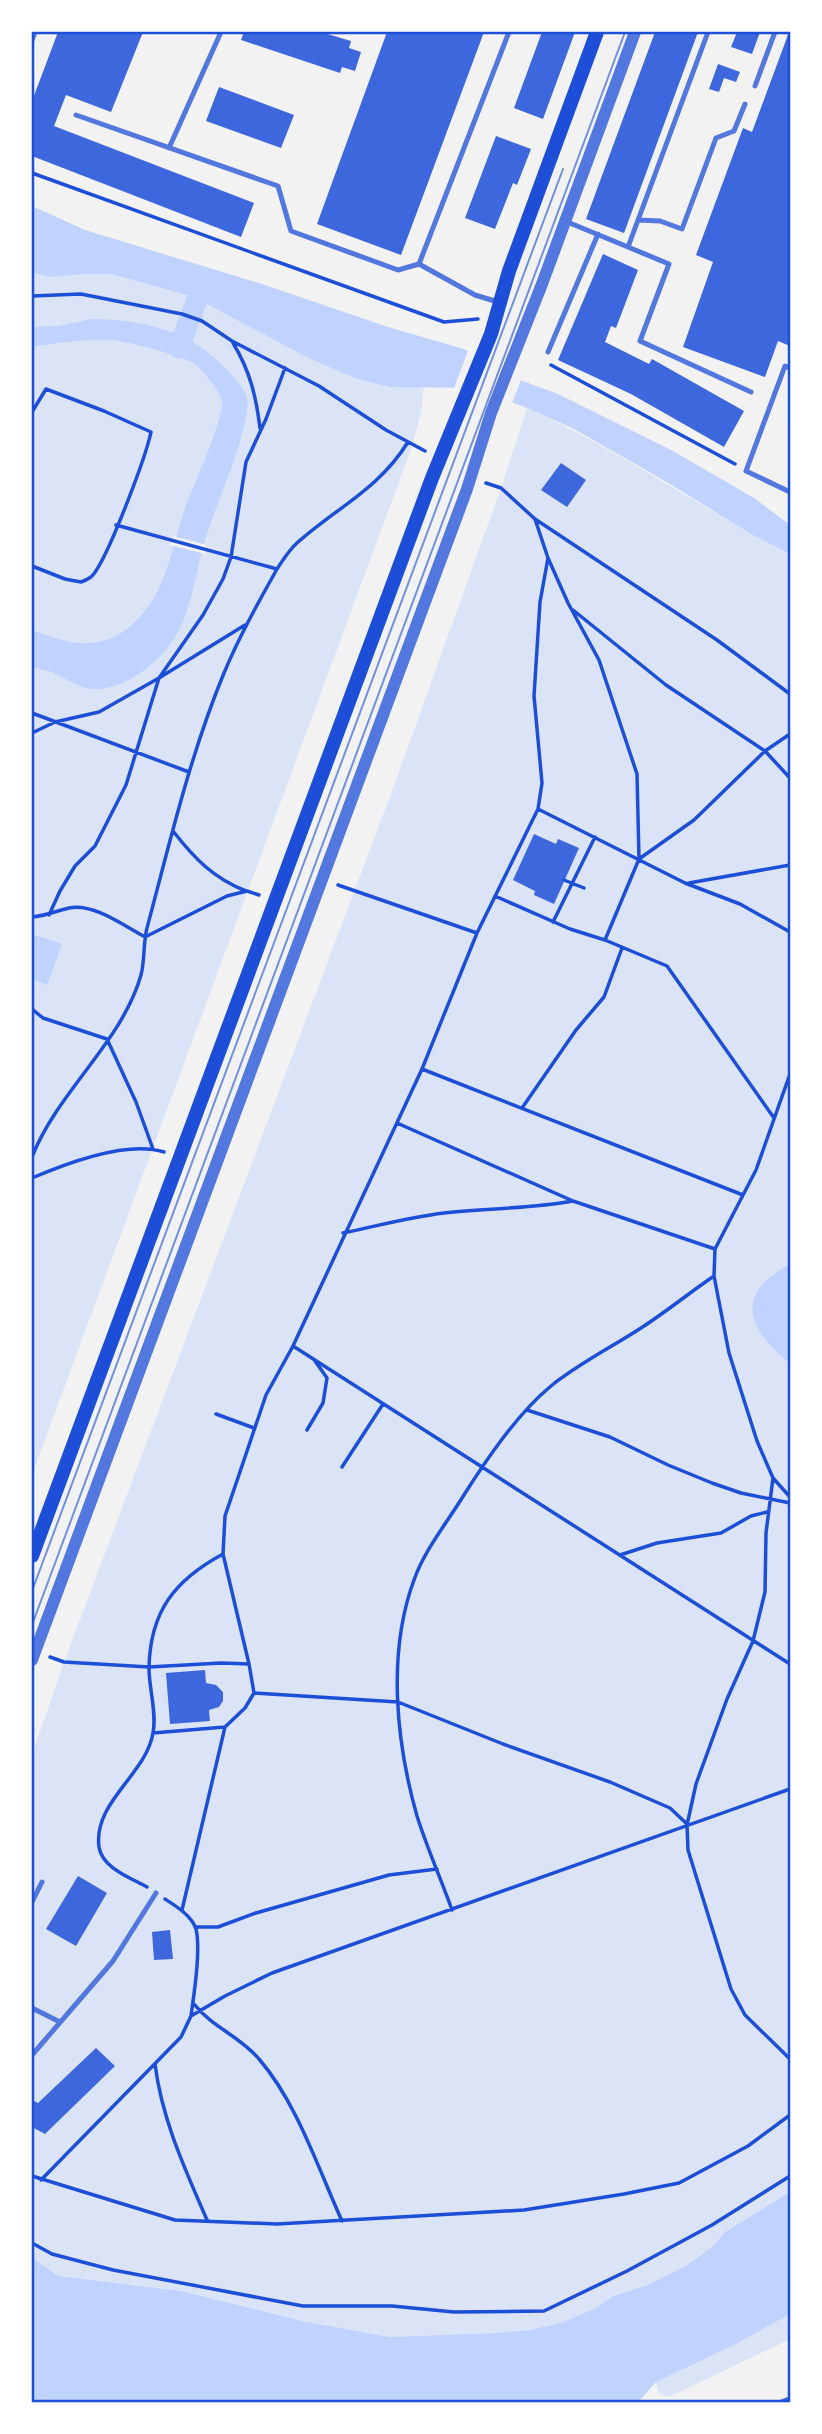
<svg xmlns="http://www.w3.org/2000/svg" width="822" height="2434" font-family="Overpass,sans-serif">
<rect width="100%" height="100%" fill="#f2f2f2"/>
<!-- green -->
<path fill="#dbe4f7" d="M32,273L51,277L88,274H111L184,294L206,303L308,358L357,379L390,387L424,386L421,412L413,444L32,1475Z
M527,408C619,450 701,508 790,554V2192L725,2232L712,2247L687,2265L645,2286L613,2296L596,2308L561,2323L529,2330L495,2333L390,2337L302,2321L181,2291L59,2276L32,2258V1755L64,1662L395,783L501,488Z
M790,2314V2339L669,2397L659,2394L656,2382L736,2344Z"/>
<!-- water -->
<path fill="#bfd3fe" d="M32,206L85,230L262,284L388,327L464,349L520,380L558,394L673,451L754,498L790,525V554L753,535L665,481L574,429L527,408L473,388L390,387L357,379L308,358L194,297L111,274H88L51,277L32,273Z
M92,319C141,320 188,329 223,366C232,374 241,384 246,395C249,402 247,414 245,421C237,461 218,499 206,537C195,570 193,609 174,639C159,661 133,683 107,688C84,693 71,681 52,672C46,670 38,669 32,667V630C65,642 95,653 127,629C164,601 171,552 184,511C191,491 225,417 222,401C220,391 201,368 193,363C180,355 127,341 111,340C85,339 58,343 32,347V327L58,326Z
M32,934L62,944L47,985L32,979Z
M790,1264V1363C767,1345 736,1314 763,1284C770,1275 781,1270 790,1264Z
M790,2192V2314L736,2344L656,2382L638,2402L32,2401V2258L59,2276L181,2291L302,2321L390,2337L495,2333L529,2330L561,2323L596,2308L613,2296L645,2286L687,2265L712,2247L725,2232Z"/>
<!-- pier -->
<path fill="#f2f2f2" d="M469,348L522,377L511,406L473,391H453Z
M173,536L207,545L205,554L170,545Z"/>
<g fill="none" stroke-linecap="round" stroke-linejoin="round">
<!-- canal -->
<path stroke="#bfd3fe" stroke-width="21" d="M179,348L201,289"/>
</g>
<!-- building -->
<path fill="#3d67dc" d="M58,32H143L111,112L66,95L54,126L254,203L241,237L32,156V101Z
M244,32H321L351,41L349,48L361,52L355,71L342,67L340,73L241,40Z
M387,32H484L401,255L317,224Z
M542,32H575L543,119L514,108Z
M655,32H698L624,233L586,219Z
M737,32H760L752,54L731,47Z
M789,32L790,346L778,341L765,377L683,347L713,262L696,255L743,128L752,132Z
M718,64L740,72L736,82L724,78L719,92L709,89Z
M219,87L294,115L281,148L206,121Z
M496,136L531,149L517,185L513,183L495,229L465,218Z
M603,254L638,270L616,328L611,326L605,342L649,364L652,359L744,411L724,447L631,394L558,360Z
M561,463L586,480L567,507L541,490Z
M534,834L556,844L558,839L579,848L554,904L534,895L535,891L513,880Z
M205,1670L206,1683L216,1685L223,1692V1701L219,1707L209,1710L210,1721L170,1724L166,1673Z
M78,1876L107,1893L76,1946L46,1929Z
M170,1930L173,1959L154,1960L152,1932Z
M96,2048L115,2066L45,2134L32,2127V2100L38,2103Z
M790,2396V2402H775Z"/>
<g fill="none" stroke-linecap="round" stroke-linejoin="round">
<!-- path -->
<path stroke="#1d4ed8" stroke-width="3.5" d="M32,173L444,322L478,319
M32,296L81,294L182,314L202,321L232,341L319,386L386,430L425,451
M233,343C250,371 256,396 260,428
M551,365L735,464
M32,412L46,389L104,411L151,432C146,456 106,564 91,577C88,579 84,581 81,582L65,579L32,566
M486,483L501,488L535,519L717,640L790,694
M116,525L277,569C283,560 289,550 297,543C336,508 379,489 408,442
M573,610L666,685L765,751L790,778
M32,713L189,772
M32,733L55,722L99,712L159,678L203,615L223,579L231,557L246,462L266,419L285,368
M538,809L685,883L740,904L790,932
M173,831C194,858 213,878 246,891
M639,859L694,820L765,751L790,734
M564,880L584,888
M689,883L790,865
M338,885L477,933
M495,896L570,929L605,940L639,859L637,774L599,660L568,603L548,558L535,519
M49,915L60,891L75,866L95,846L126,785L159,678L245,625
M32,917C45,916 56,911 69,908C94,903 124,926 145,937L227,896L247,891L259,895
M553,922L595,837
M605,940L667,966L774,1118
M32,1009L43,1018L107,1039L136,1102L153,1149
M422,1069L743,1195
M522,1108L576,1030L604,997L622,948
M397,1123L573,1201L715,1249L714,1276L729,1353L757,1441L773,1478L790,1497
M32,1157C58,1091 122,1042 141,975C145,960 143,943 147,928C170,842 190,755 224,673C239,637 258,603 277,569
M32,1178C67,1163 127,1140 164,1152
M343,1233C377,1226 410,1217 444,1213C487,1208 530,1209 573,1201
M715,1249L756,1170L790,1074
M293,1346L790,1664
M527,1410L610,1437L668,1465L712,1483L741,1493L790,1503
M216,1414L254,1428
M307,1430L323,1403L327,1378L315,1361
M342,1467L383,1404
M773,1478L766,1533L765,1592L753,1641L727,1699L696,1784L687,1825L688,1850L731,1989L745,2015L790,2059
M620,1555L657,1543L721,1533L751,1516L767,1512
M50,1657L64,1662L149,1667L221,1663L249,1664L254,1693L245,1708L225,1727L153,1733
M249,1664L223,1554L225,1516L266,1395L293,1346L422,1069L477,933L538,809L542,783L534,696L540,602L548,558
M254,1693L398,1702L503,1744L610,1782L670,1808L687,1824
M147,1887C131,1878 102,1868 99,1847C93,1802 146,1775 153,1733C157,1713 149,1689 149,1668C150,1611 175,1580 223,1554
M165,1899C176,1906 192,1916 196,1929C201,1950 194,1994 191,2016
M182,1910L225,1727
M452,1910C441,1879 427,1848 417,1816C396,1742 387,1653 414,1580C424,1551 446,1524 462,1498C486,1460 517,1414 551,1386C578,1364 612,1347 641,1328C666,1312 689,1293 714,1276
M196,1927H218L256,1913L389,1875L437,1869
M194,2004C212,2027 241,2037 259,2059C297,2103 318,2168 342,2221
M155,2064C162,2120 185,2169 207,2220
M32,2176L175,2220L277,2224L524,2210L624,2194L679,2183L748,2146L790,2115
M41,2180L181,2037L191,2016L225,1996L272,1973L790,1789
M32,2243L52,2254L113,2270L303,2306H392L454,2312L544,2311L627,2271L712,2225L790,2176"/>
<!-- service -->
<path stroke="#5277de" stroke-width="5" d="M32,40L35,32
M755,86L775,32
M76,115L278,186L291,231L398,270L419,264L509,32
M169,148L221,32
M638,220L660,221L682,229L716,138L734,131L745,104
M565,221L628,247L708,32
M628,247L669,264L640,341L751,392
M419,264L475,295L498,302
M548,352L598,234
M790,368L785,366L746,471L790,492
M32,1902L42,1882
M32,2008L60,2022
M32,2055L113,1961L156,1893"/>
<!-- tertiary -->
<path stroke="#5277de" stroke-width="12" d="M32,1660L467,489L491,413L542,284L635,32"/>
<!-- secondary -->
<path stroke="#1d4ed8" stroke-width="14" d="M32,1556L432,478L491,334L509,271L597,32"/>
<!-- tram -->
<path stroke="#7290e2" stroke-width="2" d="M32,1591L563,169
M32,1625L625,32"/>
</g>
<!-- border -->
<rect width="822" height="2434" fill="none" stroke="#ffffff" stroke-width="66"/>
<rect x="33" y="33" width="756" height="2368" fill="none" stroke="#1d4ed8" stroke-width="2.5"/>
</svg>
